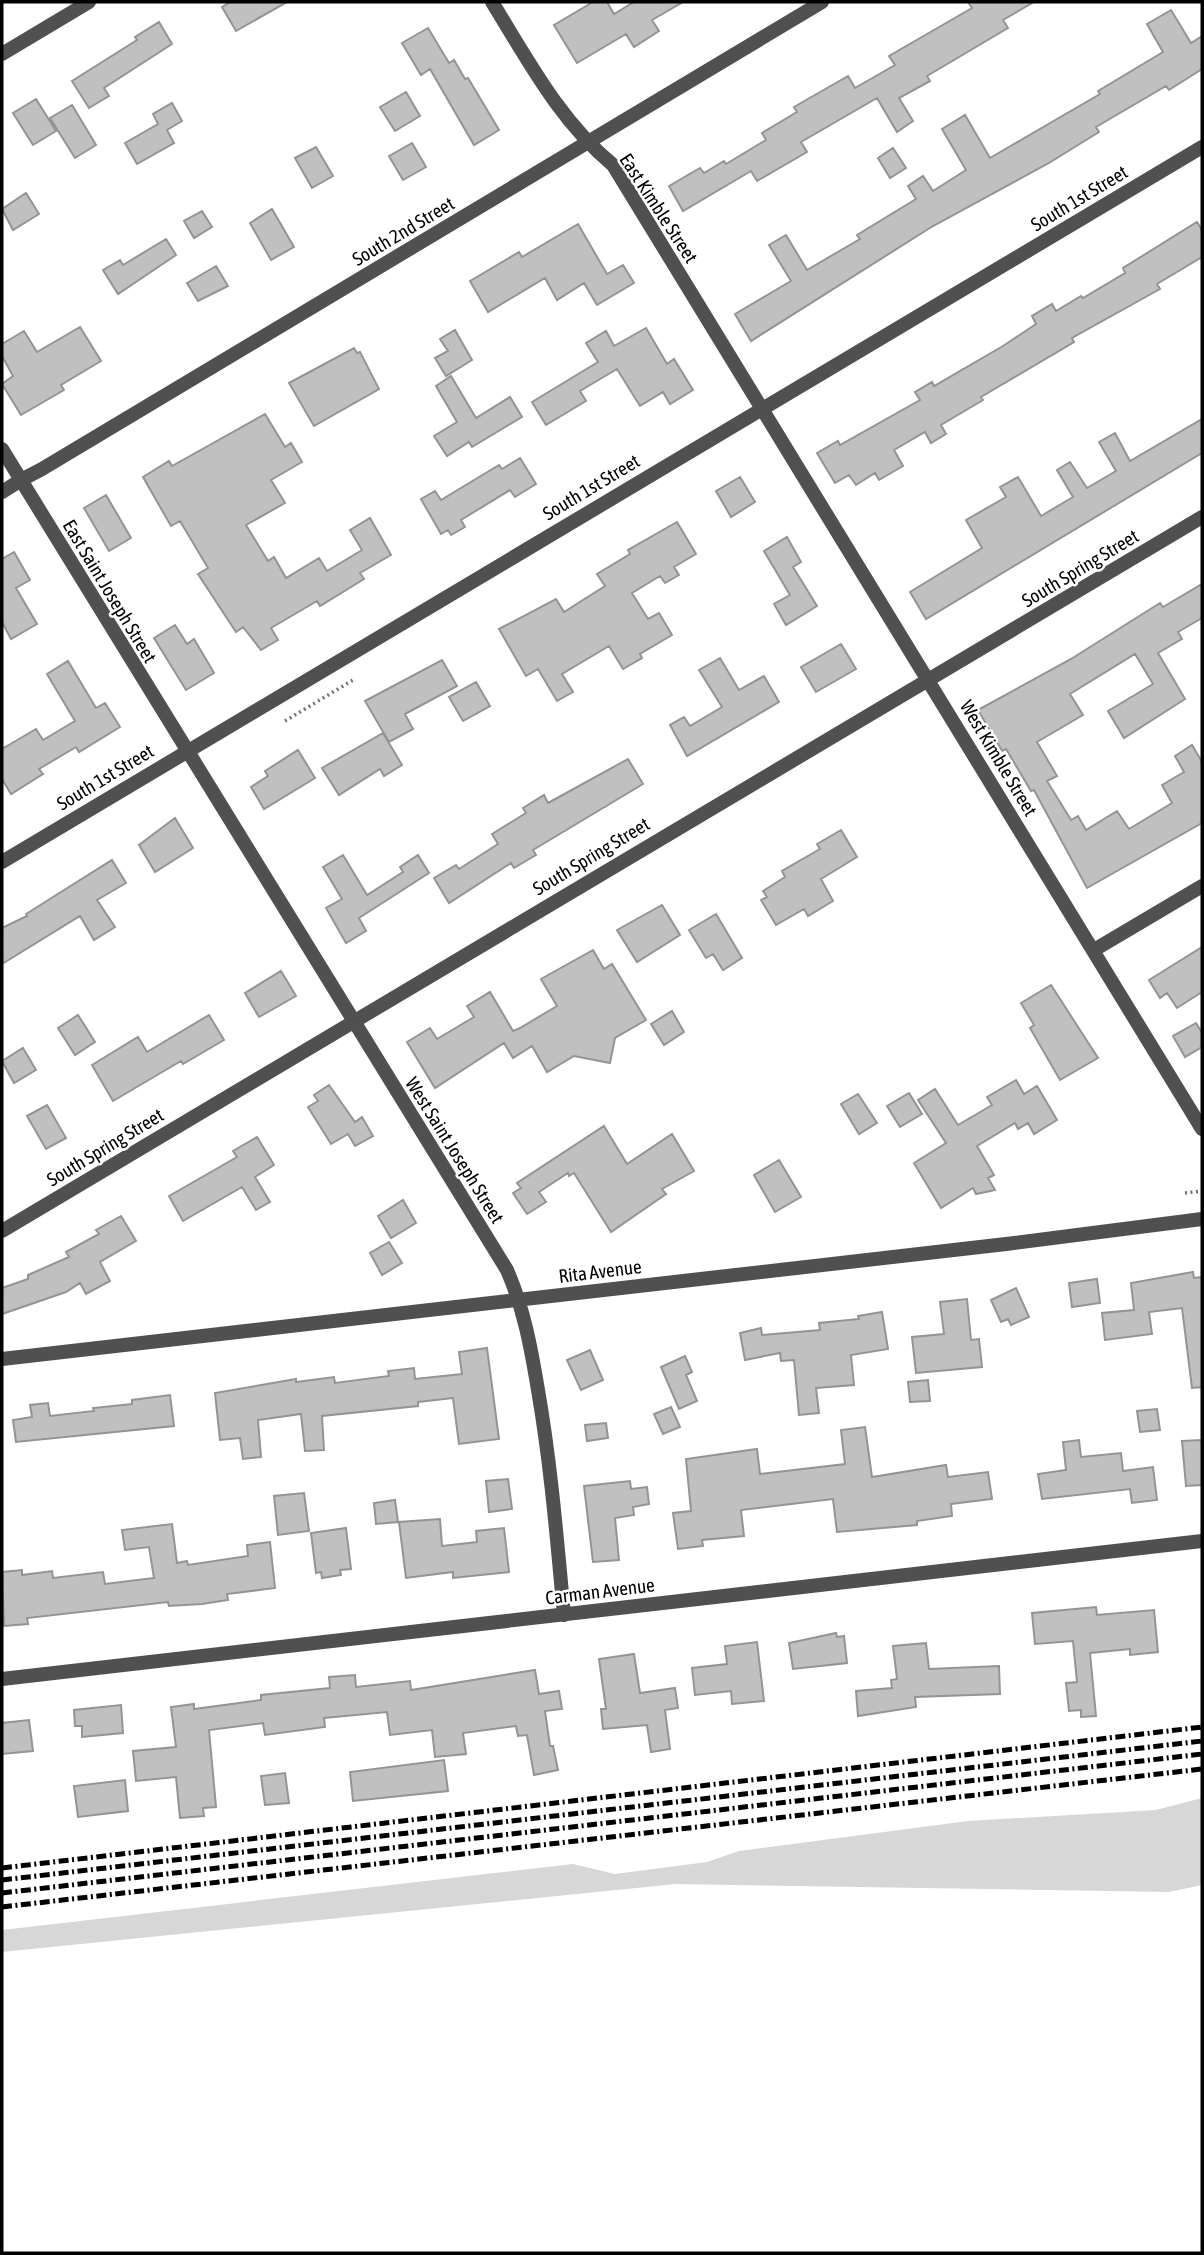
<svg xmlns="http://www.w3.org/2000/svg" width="1204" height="2255" font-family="'Asap Condensed',sans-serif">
<rect width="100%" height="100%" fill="#fff"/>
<!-- green -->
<path fill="#d7d7d7" d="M1202,1798V1885L1169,1892L676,1884L2,1952V1930L573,1864L615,1874L707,1862L739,1851L968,1821L1156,1810Z"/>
<!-- building -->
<path fill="#c0c0c0" stroke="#949494" stroke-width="2" d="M230,2H287L236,31L222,7Z
M593,2H607L614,14L634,2H683L652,20L659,31L634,47L626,34L577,63L554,25Z
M968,2H1034L1003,20L1008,28L927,76L930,81L899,98L913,121L897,132L877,98L801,142L807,152L757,181L751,171L683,211L669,186L700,168L704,173L724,161L726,164L766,140L762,133L797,112L794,107L848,76L855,88L895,65L889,56L972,8Z
M1171,10L1191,43L1202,36V69L1169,90L1166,86L1096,127L1099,132L1049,163L933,226L751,341L735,314L791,281L769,245L786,235L807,270L860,239L857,235L916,199L908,186L923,176L933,191L966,170L942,129L965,115L990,158L1100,94L1098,91L1163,52L1147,24Z
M159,22L172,44L104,88L109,96L89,108L72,81L137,40L135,37Z
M428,28L449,63L454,60L465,79L468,78L499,130L474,145L430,69L421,75L402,43Z
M406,92L420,116L395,131L380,107Z
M36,99L56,131L33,145L13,113Z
M172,103L182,121L167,130L174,143L137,164L125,143L158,124L153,114Z
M72,105L96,145L75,158L50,118Z
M412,143L426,167L403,180L389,156Z
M316,147L333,176L312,188L295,158Z
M893,148L906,168L890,178L878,158Z
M26,193L39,214L13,230L2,209Z
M272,209L294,247L271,260L250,223Z
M202,211L212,227L194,238L184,221Z
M1197,222L1202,230V257L1157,284L1160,289L1072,338L1074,342L981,397L983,400L941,425L946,434L931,443L925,432L894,450L903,466L879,480L875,473L856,485L849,475L835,483L817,453L838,441L840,445L920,400L915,392L932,382L934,386L1003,346L1036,324L1032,316L1052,304L1056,311L1081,296L1083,298L1125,273L1123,268Z
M578,224L607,274L623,265L634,283L597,305L584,283L557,300L545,278L488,312L470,281L519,252L522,257Z
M166,239L176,255L118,294L103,270L120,260L123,265Z
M216,266L228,286L198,301L187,283Z
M80,327L101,361L61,385L64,390L21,415L2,384L13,376L2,356V344L24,331L37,352Z
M646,328L667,364L674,359L693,390L670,404L663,392L640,406L617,369L580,391L586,401L546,425L532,402L598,362L586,343L606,331L614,346Z
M455,330L472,360L446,376L435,358L448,351L440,339Z
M354,348L357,353L360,352L379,389L314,426L289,383Z
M451,376L476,418L510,397L522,417L472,447L469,442L447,456L434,436L457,422L436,386Z
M265,414L285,447L291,443L302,462L271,480L285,503L246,525L268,561L274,557L286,578L319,558L327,571L362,550L350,530L370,518L391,555L360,573L364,579L320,606L317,601L271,628L278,640L261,650L243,627L236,632L198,574L208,568L180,521L171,526L143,477L169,461L172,466Z
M1202,419V453L926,619L910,592L982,548L966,520L1006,497L1000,487L1018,477L1041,516L1073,497L1057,470L1070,462L1087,488L1116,471L1099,442L1115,433L1130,461Z
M520,458L536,484L515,497L510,490L461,520L465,527L451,535L448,530L441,534L421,499L435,491L441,500L499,465L502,469Z
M740,477L755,502L731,517L716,491Z
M106,495L131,538L109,551L84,508Z
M677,522L696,554L674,567L679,575L665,583L660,576L632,593L648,619L659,613L672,635L640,654L642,658L623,669L609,646L562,674L573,692L557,701L538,669L526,676L499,629L556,599L564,612L605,586L597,574L630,554L628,550Z
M787,537L801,562L793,567L817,606L786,625L774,604L790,595L764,551Z
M14,552L30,580L16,588L37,624L11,639L2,622V559Z
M1202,584V618L1178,632L1182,639L1158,653L1185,699L1124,738L1108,711L1153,684L1135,654L1070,694L1083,715L1037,742L1057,776L1047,781L1071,820L1078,816L1086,830L1117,811L1129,829L1172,803L1162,785L1184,772L1175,756L1192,745L1202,762V823L1087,888L1034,790L1031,791L1006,749L1002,751L978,710L1071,659L1160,603L1163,607Z
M175,625L187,644L194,639L214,673L186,690L154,638Z
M841,644L856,669L816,692L801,667Z
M720,658L739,690L764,676L779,702L687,756L670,725L684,717L690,726L722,707L699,670Z
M442,660L457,686L405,714L413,729L389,742L365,701Z
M68,661L96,708L105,703L120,727L79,752L76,747L39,769L43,774L11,794L2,779V749L36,729L43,740L75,721L47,674Z
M476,682L490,706L463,721L449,697Z
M383,733L402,765L384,776L380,769L339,795L322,768Z
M298,750L315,778L264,809L251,787L268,776L265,771Z
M628,759L643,784L533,850L536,855L514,868L511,863L449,903L434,878L456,865L459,869L498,844L492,834L526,813L523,808L544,795L548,803Z
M175,818L193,848L155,872L139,845Z
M841,830L857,857L821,879L833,901L808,916L804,909L776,925L761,900L767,897L763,891L785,877L782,871L820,849L817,844Z
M343,855L367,895L403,872L400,867L418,855L429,873L359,918L366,931L346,943L326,908L342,899L323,867Z
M112,860L126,883L97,900L115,927L94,940L80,916L2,964V928L27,916L26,914Z
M662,905L680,935L637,962L617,930Z
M716,914L742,958L723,970L713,954L706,958L689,930Z
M1202,947V992L1177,1008L1167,993L1160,998L1149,980Z
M593,950L604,969L612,964L646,1020L615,1038L610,1063L574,1056L547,1072L532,1046L513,1058L504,1043L435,1088L407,1042L430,1028L437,1039L474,1017L467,1006L490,992L513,1031L520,1028L557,1006L541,979Z
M281,971L296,996L259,1017L245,993Z
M1051,985L1098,1058L1060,1080L1030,1028L1034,1025L1021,1003Z
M672,1011L684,1032L664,1045L651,1024Z
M78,1015L95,1042L75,1055L58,1028Z
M209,1015L224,1040L183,1064L181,1061L113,1101L92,1065L138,1037L147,1052Z
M1196,1023L1202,1033V1047L1185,1057L1173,1036Z
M23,1048L36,1070L14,1083L2,1061Z
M1016,1080L1024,1094L1037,1086L1057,1120L1034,1134L1028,1123L1018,1129L1015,1123L977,1146L994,1175L988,1178L995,1190L976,1194L973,1188L941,1208L914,1163L946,1143L918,1100L935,1089L958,1125L992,1105L987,1097Z
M329,1085L355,1122L362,1117L373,1136L355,1146L348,1134L331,1144L308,1107L318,1101L314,1095Z
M909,1093L922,1114L900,1127L887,1106Z
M858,1094L877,1123L859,1134L841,1104Z
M47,1105L66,1138L46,1149L27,1116Z
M604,1126L627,1164L672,1134L694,1171L662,1189L666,1194L611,1232L574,1173L569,1176L568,1173L539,1192L546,1202L527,1214L513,1193L521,1188L517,1183Z
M257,1137L274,1165L255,1177L270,1202L256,1210L242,1187L183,1221L169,1196L237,1157L233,1151Z
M779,1160L801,1197L775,1212L754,1175Z
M403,1200L416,1223L391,1238L378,1216Z
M121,1216L136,1241L100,1262L110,1281L86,1294L80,1283L66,1292L2,1314V1288L28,1279V1275L69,1257L66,1252L99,1234L96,1230Z
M389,1242L402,1263L382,1275L370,1253Z
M1193,1272L1194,1278L1202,1277V1387L1192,1388L1182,1308L1149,1312L1152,1334L1105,1340L1102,1313L1134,1310L1131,1283Z
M1097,1279L1100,1303L1072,1307L1069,1283Z
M1016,1288L1029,1317L1011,1325L1008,1319L1001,1322L991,1300Z
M967,1299L971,1340L979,1339L982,1367L916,1373L912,1337L944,1334L940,1302Z
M882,1312L888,1349L851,1355L854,1385L816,1388L819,1413L799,1415L794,1360L781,1361L780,1353L745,1360L740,1333L761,1328L762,1335L820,1330L819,1323L859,1319L858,1316Z
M487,1348L499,1439L459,1444L453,1398L418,1402V1406L322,1416L324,1450L305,1451L301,1414L258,1420L261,1457L243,1459L240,1438L220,1440L215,1393L296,1379V1382L334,1377L335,1383L389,1376L388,1371L414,1368L415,1379L462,1374L459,1352Z
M590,1350L603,1380L581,1390L567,1360Z
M685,1356L692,1372L686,1375L697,1401L679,1409L661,1367Z
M928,1380L930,1401L910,1402L908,1382Z
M170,1395L174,1426L16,1442L13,1420L32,1417L30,1405L48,1403L50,1416L94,1411L93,1408L132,1404V1400Z
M671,1407L680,1427L663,1434L654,1414Z
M1157,1409L1160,1430L1140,1432L1137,1411Z
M606,1423L608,1438L587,1441L585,1425Z
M865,1427L872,1477L946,1465L948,1477L988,1472L992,1499L951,1504L952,1516L917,1521V1525L837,1532L833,1499L741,1510L744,1536L702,1540L703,1546L678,1549L673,1513L691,1511L686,1459L757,1449L760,1474L845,1464L841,1430Z
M1079,1440L1081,1457L1121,1453L1123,1471L1153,1467L1157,1500L1132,1503L1130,1489L1042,1499L1038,1474L1066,1470L1063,1442Z
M1202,1440V1485L1186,1486L1182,1441Z
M508,1479L512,1509L489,1512L486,1481Z
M630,1481L631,1489L647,1487L649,1504L633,1507L634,1515L615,1518L619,1560L593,1562L584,1486Z
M304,1493L309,1531L278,1535L274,1496Z
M395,1500L398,1522L376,1524L374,1503Z
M440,1519L442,1546L477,1542L476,1531L504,1528L509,1572L453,1578V1572L406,1578L399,1522Z
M172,1524L177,1563L187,1561L188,1565L248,1556L247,1545L270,1542L275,1588L227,1594L228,1600L202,1604L169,1606L168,1602L27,1618L28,1624L4,1626L2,1572L22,1570V1575L52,1571L53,1578L103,1572L105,1584L154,1578L149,1547L125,1550L122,1530Z
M346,1528L351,1569L340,1570L341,1575L322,1578L321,1572L316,1573L311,1533Z
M1096,1607L1097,1615L1154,1610L1158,1652L1130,1655V1649L1090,1653L1096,1716L1081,1717V1710L1069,1711L1066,1683L1077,1682L1073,1641L1035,1644L1032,1613Z
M836,1633L837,1637L844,1636L847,1663L793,1669L789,1643Z
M757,1642L764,1701L732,1704L731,1691L695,1695L692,1668L727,1664L725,1646Z
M926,1643L929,1669L999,1666L1000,1694L915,1697L916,1707L858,1716L856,1691L892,1688L891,1680L897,1679L893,1646Z
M634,1654L640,1693L675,1688L678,1708L665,1710L670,1749L651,1752L647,1725L603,1729L601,1709H606L599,1659Z
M535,1670L539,1694L559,1691L562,1709L545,1711L550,1746H553L558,1770L534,1775L527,1735L518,1736L516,1726L463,1733L466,1754L435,1757L432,1730L390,1735L387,1712L324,1718L325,1727L265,1735L263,1723L209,1730L216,1807L203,1808L204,1816L180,1818L176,1777L136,1781L133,1751L176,1747L171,1707L194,1704V1709L261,1700V1695L330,1688L329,1677L355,1675L356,1687L410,1681L411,1690Z
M121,1705L123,1733L82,1737V1726H75L74,1710Z
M29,1720L33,1751L2,1754V1723Z
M444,1760L448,1791L353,1801L350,1772Z
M285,1773L289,1803L265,1805L261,1776Z
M125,1780L128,1811L78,1817L74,1786Z"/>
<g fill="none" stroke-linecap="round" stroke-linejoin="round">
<!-- path -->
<path stroke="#727272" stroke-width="3.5" stroke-dasharray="2 3.5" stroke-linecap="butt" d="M285,721L353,680
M1185,1193L1202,1191"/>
<!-- minor -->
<path stroke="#505050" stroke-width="14" d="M492,2C528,60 559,120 613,165L1202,1129
M2,54L89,2
M2,492L21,480L507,1270C524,1309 531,1348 538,1390C551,1465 557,1540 564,1615
M2,862L1202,147
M1094,950L1202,886
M2,1231L1202,517
M2,1359L1006,1244L1202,1219
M2,1679L1202,1541"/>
<!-- tertiary -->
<path stroke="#505050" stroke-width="14" d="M2,449L21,480L42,469L822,2"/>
<!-- rail -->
<path stroke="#000" stroke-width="5" stroke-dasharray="10 3.5 2 3.5" stroke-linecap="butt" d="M2,1868L1202,1727
M2,1880L1202,1741
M2,1893L1202,1754
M2,1907L1202,1769"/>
</g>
<g text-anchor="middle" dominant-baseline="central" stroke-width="5" stroke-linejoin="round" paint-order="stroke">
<!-- street labels -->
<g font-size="19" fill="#000" stroke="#fff">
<text transform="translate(1079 198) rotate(-31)">South 1st Street</text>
<text transform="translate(659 208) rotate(57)">East Kimble Street</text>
<text transform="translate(403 231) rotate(-31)">South 2nd Street</text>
<text transform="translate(591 487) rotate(-31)">South 1st Street</text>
<text transform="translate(1080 568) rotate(-31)">South Spring Street</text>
<text transform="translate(110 591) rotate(59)">East Saint Joseph Street</text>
<text transform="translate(999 758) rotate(59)">West Kimble Street</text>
<text transform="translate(105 777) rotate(-31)">South 1st Street</text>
<text transform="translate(591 856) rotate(-31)">South Spring Street</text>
<text transform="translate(105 1147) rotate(-31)">South Spring Street</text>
<text transform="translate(455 1150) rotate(58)">West Saint Joseph Street</text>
<text transform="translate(600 1271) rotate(-7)">Rita Avenue</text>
<text transform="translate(600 1591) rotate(-7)">Carman Avenue</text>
</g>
</g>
<!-- border -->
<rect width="1204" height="2255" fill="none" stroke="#000000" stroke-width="7"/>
</svg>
